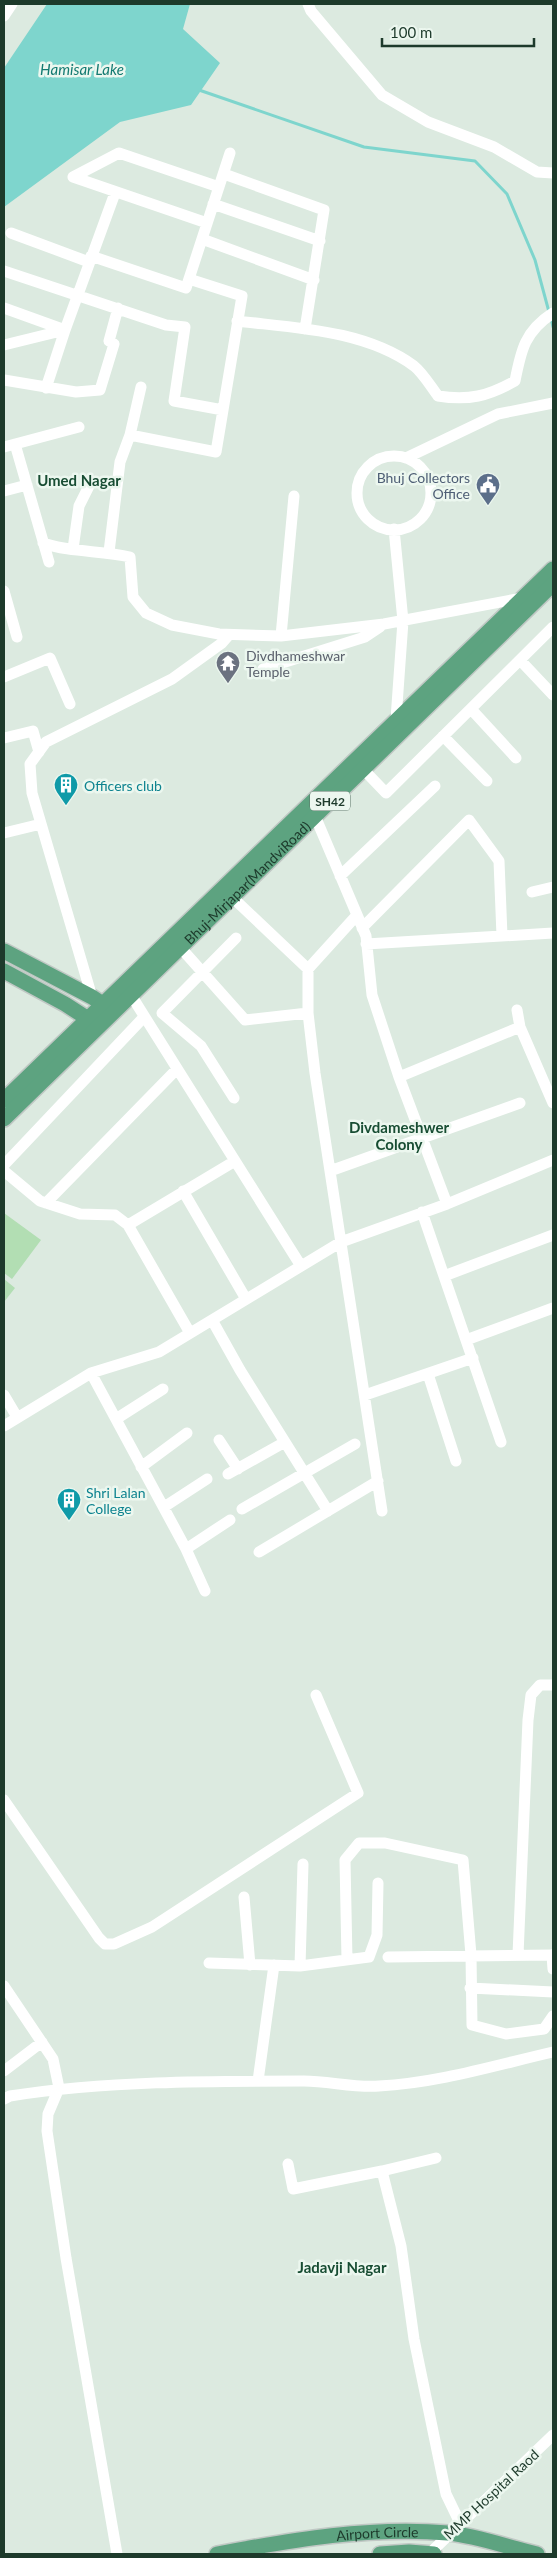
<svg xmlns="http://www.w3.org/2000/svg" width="557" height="2558" font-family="Lato,sans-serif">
<rect width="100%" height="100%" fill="#dceae0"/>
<!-- green -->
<path fill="#b2deb3" d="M4,1213L41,1240L12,1279L4,1273Z
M4,1279L15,1288L4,1302Z"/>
<!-- water -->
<path fill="#7ed5cd" d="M47,4H190L183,29L220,63L191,105L120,122L4,207V68Z"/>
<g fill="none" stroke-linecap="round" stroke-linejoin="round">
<!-- stream -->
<path stroke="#7ed5cd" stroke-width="3" d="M199,90L364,147L475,161L507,194L535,260L549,312
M551,318L553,327"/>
<defs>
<g id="major">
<path d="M4,951L92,997L110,1009"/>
<path d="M4,971L65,1004L96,1024"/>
<path d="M4,1100L553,569"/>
<path id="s1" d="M4,1119L553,584"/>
<path id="s2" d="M217,2554C292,2540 371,2526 448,2533C478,2536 507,2547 537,2554"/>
<path d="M380,2554L409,2552L434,2554"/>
</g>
</defs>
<!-- major casing -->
<use href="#major" stroke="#c0c8c4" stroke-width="18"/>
<!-- minor -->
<path stroke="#fff" stroke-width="11" d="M308,4L311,11L382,95L428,122L494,147L537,172L553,173
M4,16L12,4
M224,174L324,210L305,329
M73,177L119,153L219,187
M73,177L207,223
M213,204L320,241
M11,233L89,262
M202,239L314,280
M91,256L186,288L230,153
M4,271L166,325L185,327L174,401L223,410
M4,308L65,330
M237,321C295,328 365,330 414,366C423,373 431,387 438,396C469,401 488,396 515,381C521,350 525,331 553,313
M4,345L65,330
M4,380L76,392L100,390L114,344L109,341L118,308
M46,388L65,330L115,193
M130,435L216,452L242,296L189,279
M15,444L49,562
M4,447L79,427
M357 493a37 37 0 1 1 74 0a37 37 0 1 1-74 0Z
M406,458L498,414L553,403
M4,491L27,485
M394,529L403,621L396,719
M43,543C71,553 101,550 130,557L133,597L146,613L172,625L219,634L281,636L384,624L522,598
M73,549L79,506L91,482
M109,552L120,462L130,435L141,387
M4,591L17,637
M281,636L294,496
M520,660L553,695
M263,669L365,637L380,627
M4,677L50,658L70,704
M471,709L516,758
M443,736L487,781
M4,738L33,731L39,752
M363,769L386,793L553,627
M315,816L366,936L372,995L399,1077L447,1204
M4,833L41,824
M340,876L435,786
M532,892L553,887
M232,897L308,969V1013L315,1073L382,1511
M362,928L469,820L499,861L502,936
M366,944L553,933
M180,947L245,1020L308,1013
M308,969L357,915
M131,995L301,1266
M92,997L32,793L30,764L46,742L172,679L222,643L229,635
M517,1010L520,1027L553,1103
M399,1077L520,1027
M234,1098L201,1046L162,1013L236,938
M4,1165L144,1017
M4,1171L40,1201L80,1214L115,1215L128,1225L190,1333
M330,1171L520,1103
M183,1191L246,1299
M46,1203L177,1069
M422,1212L501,1442
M128,1225L235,1161
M444,1276L553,1235
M212,1320L240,1370L328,1511
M466,1340L553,1308
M91,1373L186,1549L205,1591
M428,1374L456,1461
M4,1395L17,1417
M365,1395L473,1358
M116,1419L163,1389
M4,1426L91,1373L159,1352L341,1242L447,1204L553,1160
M219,1440L238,1469
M141,1467L187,1433
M228,1474L285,1442
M164,1507L207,1479
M242,1509L355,1444
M186,1549L230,1520
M259,1552L378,1481
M4,1800L99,1938L105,1944H114L152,1927L358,1793L316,1695
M244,1897L250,1965
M518,1955L528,1720L531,1695L540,1685H553
M552,1955L553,1969
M388,1957L553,1955
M347,1960L345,1860L359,1843H385L463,1860L471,1955L472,2025L506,2034L544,2029L553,2016
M209,1963L300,1966L369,1957L377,1935L378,1883
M300,1966L303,1864
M4,1986L53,2059L59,2088L48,2114L47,2131L66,2258L117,2554
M470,1988L553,1992
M4,2071L42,2042
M258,2081L274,1965
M4,2099L10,2096C106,2081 206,2081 304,2081C329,2081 354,2088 379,2086C438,2083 496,2065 553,2052
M288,2164L293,2189L382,2171L401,2246L414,2339L446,2494L460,2523
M382,2171L436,2158
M429,2554L553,2435"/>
<!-- major -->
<use href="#major" stroke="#5da380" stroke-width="15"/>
</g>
<!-- icons -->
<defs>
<symbol id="civic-pin" viewBox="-11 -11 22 30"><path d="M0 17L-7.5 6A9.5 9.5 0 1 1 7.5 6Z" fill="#5c6f8a" stroke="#ecf7ef"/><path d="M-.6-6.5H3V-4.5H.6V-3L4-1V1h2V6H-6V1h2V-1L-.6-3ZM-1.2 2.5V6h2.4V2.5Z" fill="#fff"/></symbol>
<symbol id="temple-pin" viewBox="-11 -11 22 30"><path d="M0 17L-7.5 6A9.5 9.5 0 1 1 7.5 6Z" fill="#6b7280" stroke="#ecf7ef"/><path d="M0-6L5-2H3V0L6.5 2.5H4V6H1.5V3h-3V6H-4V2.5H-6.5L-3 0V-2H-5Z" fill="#fff"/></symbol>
<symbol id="building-pin" viewBox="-11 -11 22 30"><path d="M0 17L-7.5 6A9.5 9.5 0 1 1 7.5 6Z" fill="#0f9aa8" stroke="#ecf7ef"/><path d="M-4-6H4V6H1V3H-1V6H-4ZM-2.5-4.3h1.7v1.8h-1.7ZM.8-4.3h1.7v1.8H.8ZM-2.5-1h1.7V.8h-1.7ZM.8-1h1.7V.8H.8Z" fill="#fff"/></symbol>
</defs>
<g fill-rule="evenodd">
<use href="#civic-pin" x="474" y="471" width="28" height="38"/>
<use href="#temple-pin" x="214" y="649" width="28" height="38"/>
<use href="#building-pin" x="52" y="771" width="28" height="38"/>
<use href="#building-pin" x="55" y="1486" width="28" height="38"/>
</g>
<g text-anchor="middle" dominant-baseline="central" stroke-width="5" stroke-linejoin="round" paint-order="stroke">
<!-- shield labels -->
<rect fill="#ecf7ef" stroke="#5b7366" stroke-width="1" x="310" y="791.5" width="40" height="19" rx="4"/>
<g font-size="12" font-weight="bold" fill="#1d3a2b">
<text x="330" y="801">SH42</text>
</g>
<!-- service labels -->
<g font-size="14" fill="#4e5e75" stroke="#ecf7ef" text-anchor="end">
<text x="470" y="477">Bhuj Collectors<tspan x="470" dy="16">Office</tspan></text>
</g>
<!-- worship labels -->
<g font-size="14" fill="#5b616d" stroke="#ecf7ef" text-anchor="start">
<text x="246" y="655">Divdhameshwar<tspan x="246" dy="16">Temple</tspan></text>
</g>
<!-- culture labels -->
<g font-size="14" fill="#0d838f" stroke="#ecf7ef" text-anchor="start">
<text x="84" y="785">Officers club</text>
<text x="86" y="1492">Shri Lalan<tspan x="86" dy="16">College</tspan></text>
</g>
<!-- street labels -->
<g font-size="14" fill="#1d3a2b" stroke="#ecf7ef">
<text stroke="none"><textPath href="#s1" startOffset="339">Bhuj-Mirjapar(MandviRoad)</textPath></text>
<text transform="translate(491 2494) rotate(-43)">MMP Hospital Raod</text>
<text stroke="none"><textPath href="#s2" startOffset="162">Airport Circle</textPath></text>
</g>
<!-- water labels -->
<g font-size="15" font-style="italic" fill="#137a71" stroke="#ecf7ef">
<text x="82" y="69">Hamisar Lake</text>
</g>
<!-- neighbourhood labels -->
<g font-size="15" font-weight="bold" fill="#184d33" stroke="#ecf7ef">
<text x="79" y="480">Umed Nagar</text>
<text x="399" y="1127">Divdameshwer<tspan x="399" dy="17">Colony</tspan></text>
<text x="342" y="2267">Jadavji Nagar</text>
</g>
</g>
<!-- border -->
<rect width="557" height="2558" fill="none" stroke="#1d3a2b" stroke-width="10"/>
<!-- scale -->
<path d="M382 38v8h152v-8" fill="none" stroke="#1d3a2b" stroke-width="2.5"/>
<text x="390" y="38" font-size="15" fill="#1d3a2b" stroke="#ecf7ef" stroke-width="4" paint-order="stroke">100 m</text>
</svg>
